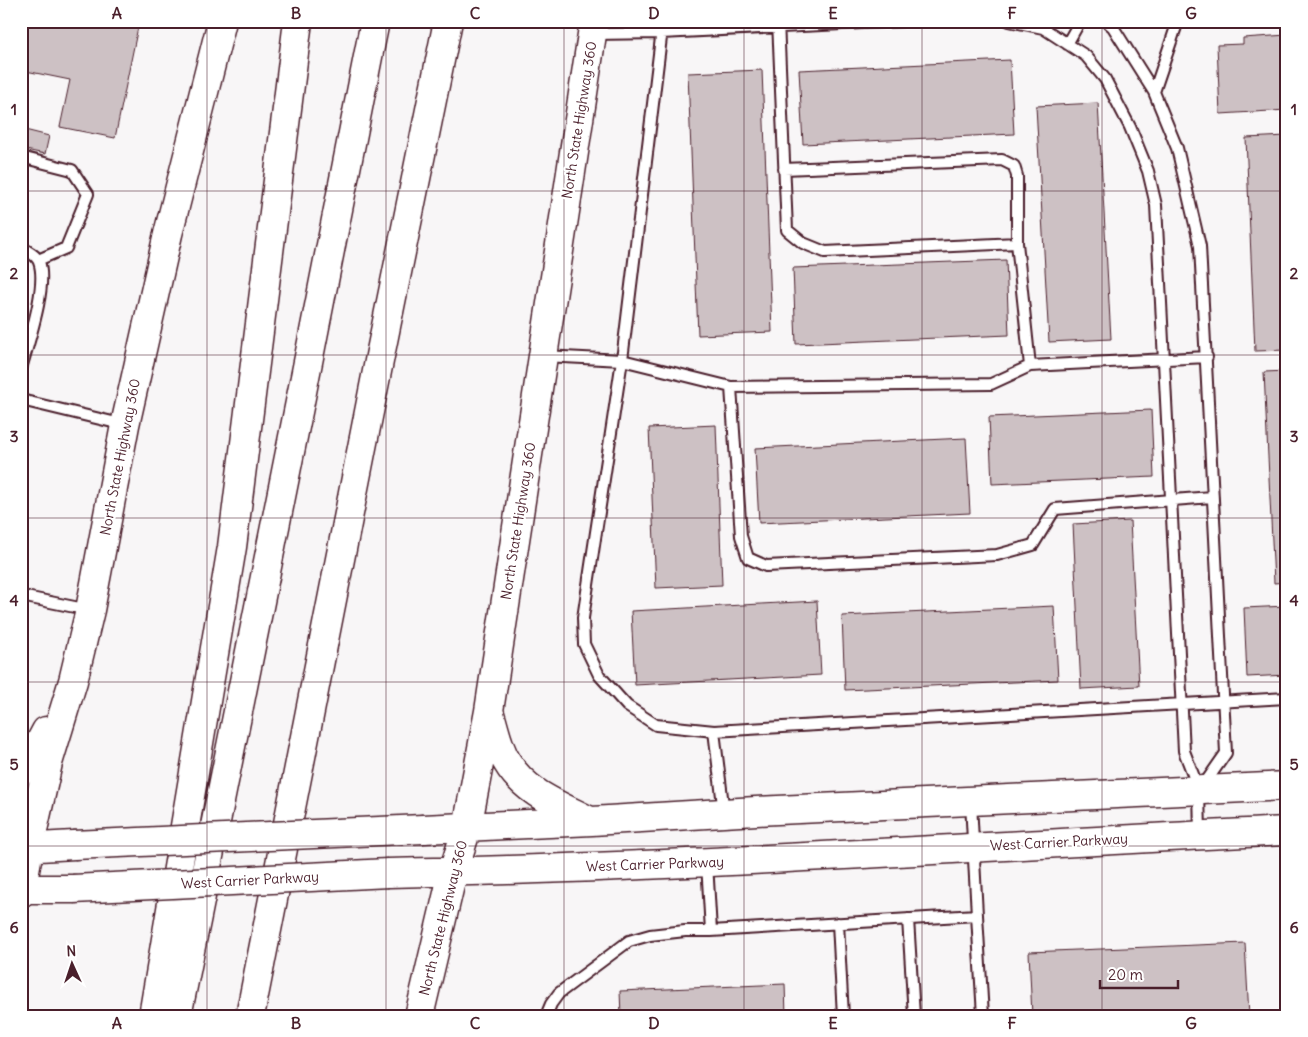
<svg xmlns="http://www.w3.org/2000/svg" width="1308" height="1037" font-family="Delius,sans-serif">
<rect width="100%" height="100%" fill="#f8f6f7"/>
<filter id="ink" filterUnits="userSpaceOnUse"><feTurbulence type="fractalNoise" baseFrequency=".02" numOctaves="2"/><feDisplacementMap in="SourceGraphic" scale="10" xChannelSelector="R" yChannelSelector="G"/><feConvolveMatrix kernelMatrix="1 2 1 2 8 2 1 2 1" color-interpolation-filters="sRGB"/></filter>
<g filter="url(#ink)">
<!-- building -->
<path fill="#cdc1c4" stroke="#4a1f2b" d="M21,21L139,22L115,138L60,127L70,80L21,70Z
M1287,35V110L1220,114L1217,45L1243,44V38Z
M1010,60L1014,134L803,144L799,70Z
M762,70L772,332L698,335L688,73Z
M1098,103L1111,339L1049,342L1036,106Z
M21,129L49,136L45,154L21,149Z
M1287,136V350L1255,351L1246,138Z
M21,171L28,172L22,195L21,194Z
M1006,260L1009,335L796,344L793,268Z
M1287,371V582L1274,583L1264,372Z
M1151,410L1154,477L992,484L989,417Z
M716,425L722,585L656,588L649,428Z
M966,438L970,513L759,523L755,448Z
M1130,521L1139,686L1081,689L1073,524Z
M817,601L821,675L635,685L631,611Z
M1054,606L1058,680L845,690L842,616Z
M1287,606V675L1247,677L1244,608Z
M1245,943L1249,1016H1032L1029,952Z
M785,984L786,1016H621L620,991Z"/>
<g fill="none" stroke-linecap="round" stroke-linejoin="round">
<defs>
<path id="lane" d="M1009,21L1043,28L1086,56L1105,79L1130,127L1148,171L1156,205L1184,751L1199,790L1200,834
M1106,21L1113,27L1154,92L1177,148L1200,246L1226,753L1203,786
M593,34L661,33L904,21
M1067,44L1080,21
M1154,92L1178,21
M21,157L72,170L88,194L66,248L38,260
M784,169L1002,160L1014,166L1017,176V243
M21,248C27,250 37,256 39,262C48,286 28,343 21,369
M544,356L622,360L663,21
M1030,366L1207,357
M731,387L991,384L1030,366L1017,243L825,252L803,243L787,230L778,21
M21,400L125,425
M21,596L89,610
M714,731L1287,698
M724,813L714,731L656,725L627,706L599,675L584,644L583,618L622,360L731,387L741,536L748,558L766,566L997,555L1033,545L1055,509L1212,497
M977,915L983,1016
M908,919L914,1016
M838,923L843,1016
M711,931L977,915L971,803
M546,1016L551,1004L559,993L629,941L650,935L685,931H711L707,863"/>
<path id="secondary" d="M490,714C495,730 498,748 507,762C525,793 559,805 590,821
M21,771L30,761L46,731
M423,829L592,821L756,811L1287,786
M21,848L74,845
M388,873C688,868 987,845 1287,831
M21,889H73
M21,893L29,848L48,763L73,681L90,610L125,425L168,234L222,21
M419,1016L453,872L467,828L489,711L594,21"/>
<path id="highway" d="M153,1016L232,547L298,21
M177,1016L311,347L375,21
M250,1016L380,356L448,21"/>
</defs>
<!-- lane casing -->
<use href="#lane" stroke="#4a1f2b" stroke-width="14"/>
<!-- secondary casing -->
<use href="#secondary" stroke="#4a1f2b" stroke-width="31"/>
<!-- highway casing -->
<use href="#highway" stroke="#4a1f2b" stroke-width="31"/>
<!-- lane -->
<use href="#lane" stroke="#fff" stroke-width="10"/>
<!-- secondary -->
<use href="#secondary" stroke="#fff" stroke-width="28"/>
<!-- highway -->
<use href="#highway" stroke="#fff" stroke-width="28"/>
<defs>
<path id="secondary-bridge" d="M74,845L423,829
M73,889L388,873"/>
</defs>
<!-- secondary-bridge casing -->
<use href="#secondary-bridge" stroke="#4a1f2b" stroke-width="31" stroke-linecap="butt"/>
<!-- secondary-bridge -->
<use href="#secondary-bridge" stroke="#fff" stroke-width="28"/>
</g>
</g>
<!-- grid -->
<path fill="none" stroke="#4a1f2b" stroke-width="1" stroke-opacity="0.55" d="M207,21V1016M386,21V1016M564,21V1016M744,21V1016M922,21V1016M1102,21V1016M21,191H1287M21,355H1287M21,518H1287M21,682H1287M21,846H1287"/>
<g text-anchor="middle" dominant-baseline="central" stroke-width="4.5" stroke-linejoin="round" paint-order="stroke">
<!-- street labels -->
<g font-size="14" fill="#4a1f2b" stroke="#fff">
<text transform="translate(579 120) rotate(-81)">North State Highway 360</text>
<text transform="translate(120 457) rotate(-79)">North State Highway 360</text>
<text transform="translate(518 521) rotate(-81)">North State Highway 360</text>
<text transform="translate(1059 842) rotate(-3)">West Carrier Parkway</text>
<text transform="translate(655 864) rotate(-2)">West Carrier Parkway</text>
<text transform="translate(250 880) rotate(-3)">West Carrier Parkway</text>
<text transform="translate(443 918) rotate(-76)">North State Highway 360</text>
</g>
</g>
<!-- margin -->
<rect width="1308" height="1037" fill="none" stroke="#fff" stroke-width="55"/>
<!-- north arrow -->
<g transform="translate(72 964) rotate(357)" stroke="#ffffff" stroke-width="4" paint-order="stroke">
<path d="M0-4L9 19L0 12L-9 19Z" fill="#4a1f2b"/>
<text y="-8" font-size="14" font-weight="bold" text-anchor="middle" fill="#4a1f2b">N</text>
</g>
<!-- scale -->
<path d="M1100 980v8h78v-8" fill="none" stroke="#4a1f2b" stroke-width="2.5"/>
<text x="1108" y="980" font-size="15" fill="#4a1f2b" stroke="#ffffff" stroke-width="4" paint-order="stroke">20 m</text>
<rect x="28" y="28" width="1252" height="982" fill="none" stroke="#4a1f2b" stroke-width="2"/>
<g font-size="16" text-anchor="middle" font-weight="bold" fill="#4a1f2b">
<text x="117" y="19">A</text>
<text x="296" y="19">B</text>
<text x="475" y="19">C</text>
<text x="654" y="19">D</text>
<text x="833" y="19">E</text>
<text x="1012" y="19">F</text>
<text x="1191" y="19">G</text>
<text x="14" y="115">1</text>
<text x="1294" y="115">1</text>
<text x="14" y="279">2</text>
<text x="1294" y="279">2</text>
<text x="14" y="442">3</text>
<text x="1294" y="442">3</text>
<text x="14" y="606">4</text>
<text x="1294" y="606">4</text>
<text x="14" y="770">5</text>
<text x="1294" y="770">5</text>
<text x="14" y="933">6</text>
<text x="1294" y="933">6</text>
<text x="117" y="1029">A</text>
<text x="296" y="1029">B</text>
<text x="475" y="1029">C</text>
<text x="654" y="1029">D</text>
<text x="833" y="1029">E</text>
<text x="1012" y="1029">F</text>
<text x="1191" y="1029">G</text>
</g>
</svg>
